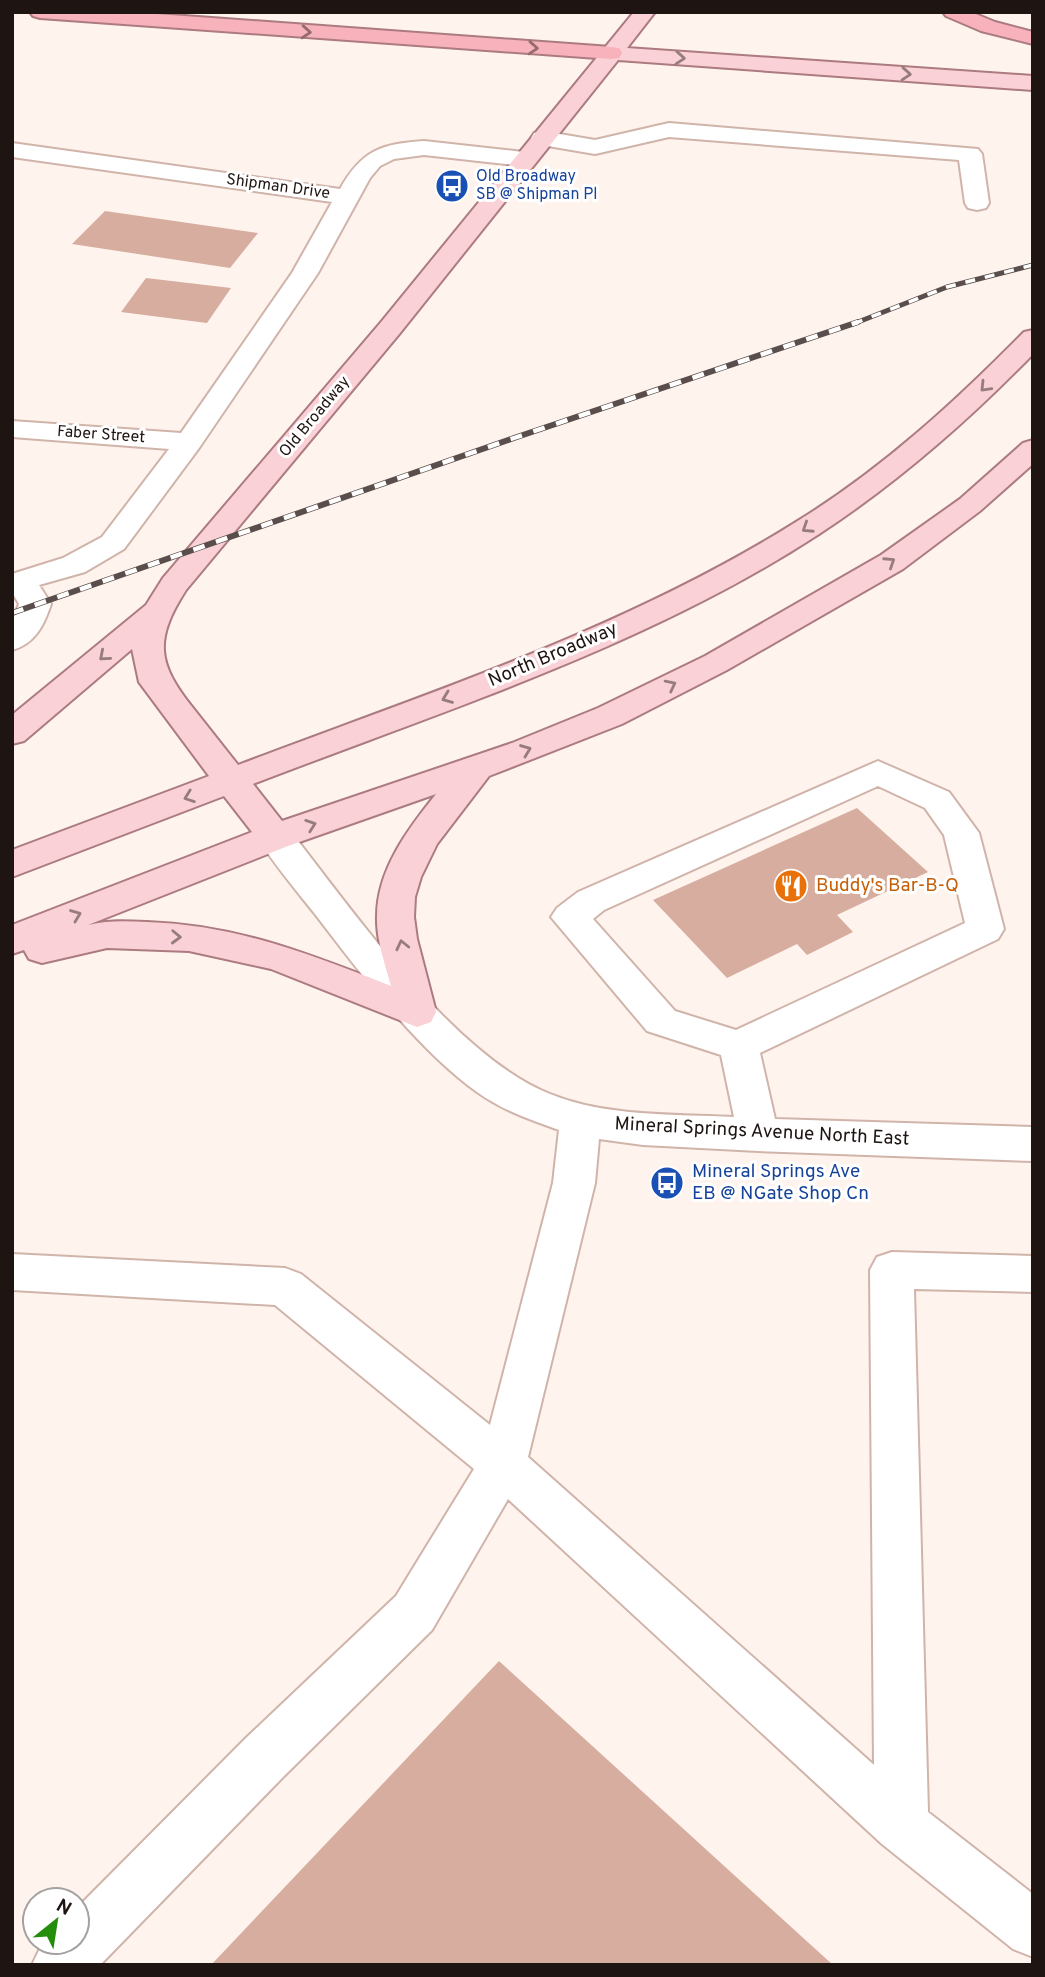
<svg xmlns="http://www.w3.org/2000/svg" width="1045" height="1977" font-family="Overpass,sans-serif">
<rect width="100%" height="100%" fill="#fff3ee"/>
<!-- building -->
<path fill="#d6ad9e" d="M105,211L258,233L230,268L72,244Z
M146,278L231,288L207,323L121,312Z
M857,808L928,872L837,915L853,932L807,955L797,944L727,978L653,900Z
M499,1661L833,1965H211Z"/>
<g fill="none" stroke-linecap="round" stroke-linejoin="round">
<defs>
<path id="minor" d="M669,123L978,149L982,154L989,203L986,208L977,210L968,208L965,203L959,160L669,137L595,154L542,145L534,143L531,138L534,133L542,131L595,140Z
M424,141L524,152L532,154L536,159L532,164L524,166L424,155L394,159L380,166L370,178L318,273L199,448L124,549L85,572L39,585L51,604C44,625 35,644 12,650V622L19,604L12,592V574L63,558L102,537L169,449L12,437V421L181,433L292,273L332,202L12,157V143L340,189C362,150 381,144 424,141Z
M878,761L949,792L979,833L1004,929L998,939L760,1053L775,1119L1033,1127V1161L758,1151L643,1145L599,1139L595,1183L528,1457L874,1765L870,1270L877,1257L892,1252L1033,1256V1292L914,1289L928,1812L1033,1894V1957L1013,1949L882,1844L508,1499L432,1630L284,1776L100,1965H32L43,1942H77V1908L246,1738L396,1596L474,1469L275,1305L12,1290V1254L285,1268L301,1274L490,1425L553,1183L559,1130C530,1120 502,1110 477,1092C417,1049 360,973 315,914C295,889 274,864 257,837L262,828L275,825L288,828C352,910 454,1056 550,1094C607,1117 674,1114 734,1117L721,1055L647,1031L551,917L557,908L578,892ZM878,786L925,808L944,835L965,923L736,1030L675,1011L593,919L604,910Z"/>
<path id="major" d="M634,12H655L627,48L1033,76V90L618,60L400,333L186,590C154,640 157,663 193,708C208,727 223,746 238,765C427,693 624,630 796,522C881,470 954,403 1024,332L1033,330V354C968,421 897,483 819,534C648,646 442,711 253,784L282,821L512,743L598,708L705,656L881,555L960,499L1023,443L1033,440V464L980,511L903,569L727,670L622,724L489,776L437,844L421,877L415,897L414,917L417,939L436,1012L431,1022L417,1027L271,969L189,951L107,948L42,963L29,959L24,950L12,954V925L252,832L224,796L12,877V850L209,776L139,682L132,649L24,741L12,744V715L146,605L163,578L382,321ZM436,794C408,829 377,870 377,916C376,939 385,964 391,986C309,954 237,925 147,922C127,921 108,920 88,925L288,846Z"/>
<path id="highway" d="M30,12H130L611,47L619,48L622,53L619,58L611,59L40,18L33,16Z
M943,12H971L995,22L1033,32V44L981,31L946,16Z"/>
</defs>
<!-- minor casing -->
<use href="#minor" stroke="#d0b4aa" stroke-width="4"/>
<!-- major casing -->
<use href="#major" stroke="#ab7b80" stroke-width="4"/>
<!-- highway casing -->
<use href="#highway" stroke="#ab7b80" stroke-width="4"/>
<!-- minor -->
<use href="#minor" fill="#fff" fill-rule="evenodd"/>
<!-- major -->
<use href="#major" fill="#fad1d6" fill-rule="evenodd"/>
<!-- highway -->
<use href="#highway" fill="#f7b2bb" fill-rule="evenodd"/>
<defs>
<path id="rail-far1" d="M853,324L947,287L1033,265"/>
<path id="rail" d="M12,613L514,438L858,322"/>
</defs>
<!-- rail-far1 casing -->
<use href="#rail-far1" stroke="#594e4b" stroke-width="5"/>
<!-- rail casing -->
<use href="#rail" stroke="#594e4b" stroke-width="6"/>
<!-- rail-far1 -->
<use href="#rail-far1" stroke="#fff" stroke-width="3.5" stroke-dasharray="10" stroke-linecap="butt"/>
<!-- rail -->
<use href="#rail" stroke="#fff" stroke-width="4.5" stroke-dasharray="12" stroke-linecap="butt"/>
</g>
<!-- one-way arrows -->
<defs><path id="oneway-chevron" d="M-2-3.5L2.5 0L-2 3.5" fill="none" stroke-width="1.6" stroke-linecap="round" stroke-linejoin="round" transform="scale(1.75)"/></defs>
<g stroke="#956b6e">
<use href="#oneway-chevron" transform="translate(306 32) rotate(4)"/>
<use href="#oneway-chevron" transform="translate(533 48) rotate(4)"/>
</g>
<g stroke="#977c7d">
<use href="#oneway-chevron" transform="translate(680 58) rotate(4)"/>
<use href="#oneway-chevron" transform="translate(906 74) rotate(4)"/>
<use href="#oneway-chevron" transform="translate(985 387) rotate(134)"/>
<use href="#oneway-chevron" transform="translate(807 528) rotate(147)"/>
<use href="#oneway-chevron" transform="translate(890 562) rotate(-33)"/>
<use href="#oneway-chevron" transform="translate(104 656) rotate(139)"/>
<use href="#oneway-chevron" transform="translate(671 685) rotate(-27)"/>
<use href="#oneway-chevron" transform="translate(447 698) rotate(159)"/>
<use href="#oneway-chevron" transform="translate(526 750) rotate(-21)"/>
<use href="#oneway-chevron" transform="translate(189 797) rotate(160)"/>
<use href="#oneway-chevron" transform="translate(311 825) rotate(-19)"/>
<use href="#oneway-chevron" transform="translate(76 915) rotate(-21)"/>
<use href="#oneway-chevron" transform="translate(176 937) rotate(2)"/>
<use href="#oneway-chevron" transform="translate(402 945) rotate(-103)"/>
</g>
<!-- icons -->
<defs>
<symbol id="bus-disc" viewBox="-11 -11 22 22"><circle r="9.5" fill="#1a4fb4" stroke="#fff"/><path d="M-5-6H5V4H4V6H2V4H-2V6H-4V4H-5ZM-3.5-4V0h7V-4ZM-3.5 1.2v1.5H-2V1.2ZM2 1.2v1.5H3.5V1.2Z" fill="#fff"/></symbol>
<symbol id="restaurant-disc" viewBox="-11 -11 22 22"><circle r="9.5" fill="#e8710a" stroke="#fff"/><path d="M-5-6h1v4h1v-4h1v4h1v-4h1v5L-1.5 .5V6h-2V.5L-5-1ZM5-6V6H3V1.5H1.5Q1.5-4 5-6Z" fill="#fff"/></symbol>
</defs>
<g fill-rule="evenodd">
<use href="#bus-disc" x="433" y="167" width="38" height="38"/>
<use href="#restaurant-disc" x="772" y="867" width="38" height="38"/>
<use href="#bus-disc" x="648" y="1164" width="38" height="38"/>
</g>
<g text-anchor="middle" dominant-baseline="central" stroke-width="6" stroke-linejoin="round" paint-order="stroke">
<!-- far-transit labels -->
<g font-size="16" fill="#164399" stroke="#fff" text-anchor="start">
<text x="476" y="177">Old Broadway<tspan x="476" dy="18">SB @ Shipman Pl</tspan></text>
</g>
<!-- far-street labels -->
<g font-size="16" fill="#1e1411" stroke="#fff">
<text transform="translate(278 187) rotate(8)">Shipman Drive</text>
<text transform="translate(315 417) rotate(-50)">Old Broadway</text>
<text transform="translate(101 435) rotate(4)">Faber Street</text>
</g>
<!-- street labels -->
<g font-size="19" fill="#1e1411" stroke="#fff">
<text transform="translate(553 655) rotate(-23)">North Broadway</text>
<text transform="translate(762 1132) rotate(3)">Mineral Springs Avenue North East</text>
</g>
<!-- food labels -->
<g font-size="19" fill="#c56008" stroke="#fff" text-anchor="start">
<text x="816" y="886">Buddy's Bar-B-Q</text>
</g>
<!-- transit labels -->
<g font-size="19" fill="#164399" stroke="#fff" text-anchor="start">
<text x="692" y="1172">Mineral Springs Ave<tspan x="692" dy="22">EB @ NGate Shop Cn</tspan></text>
</g>
</g>
<!-- border -->
<rect width="1045" height="1977" fill="none" stroke="#1e1411" stroke-width="28"/>
<!-- north arrow -->
<g transform="translate(56 1921) rotate(30)"><circle r="33" fill="#ffffff" stroke="#a5a1a0" stroke-width="2"/>
<path d="M0-5L12 26L0 18L-12 26Z" fill="#248d0c"/>
<text y="-10" font-size="19" font-weight="bold" text-anchor="middle" fill="#1e1411">N</text>
</g>
</svg>
